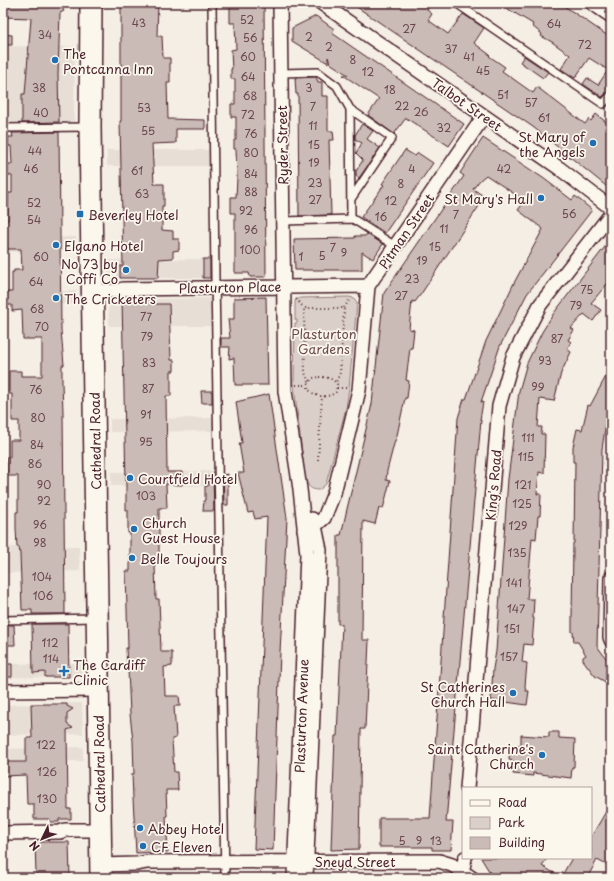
<svg xmlns="http://www.w3.org/2000/svg" width="614" height="881" font-family="'Playpen Sans',sans-serif">
<rect width="100%" height="100%" fill="#f4eee4"/>
<filter id="ink" filterUnits="userSpaceOnUse"><feTurbulence type="fractalNoise" baseFrequency=".025" numOctaves="2"/><feDisplacementMap in="SourceGraphic" scale="8" xChannelSelector="R" yChannelSelector="G"/><feConvolveMatrix kernelMatrix="1 2 1 2 8 2 1 2 1" color-interpolation-filters="sRGB"/></filter>
<g filter="url(#ink)">
<!-- built -->
<path fill="#e7dfd6" d="M3,46L75,47L74,122L3,123Z
M107,150H210V166H107Z
M76,237V251L3,252V238Z
M212,259V278H108V260Z
M76,291V304L3,305V292Z
M211,298L212,326H109L108,300Z
M214,418V431L110,432V419Z
M215,471V486H111V472Z
M79,546L80,571L6,573V560H3V547Z
M81,663L82,678L3,677V664Z
M82,703L83,734L3,735V705Z
M83,747V761L4,762V749Z"/>
<!-- green -->
<path fill="#dbd0c9" stroke="#92787a" d="M349,297L353,298L357,303L349,388L346,408L326,484L319,490C310,490 308,486 305,478L294,385L295,323H297V320H295V301L300,298Z"/>
<!-- building -->
<path fill="#cabbb6" stroke="#4a1f2b" d="M3,3H60L61,6L64,11L60,13L58,74L59,122L22,123V94H25L31,18L3,17Z
M121,3H158L157,36H162L163,58H170V83H167L168,119L205,120V129H176V143L152,144L154,184H164V206H162V230L173,231V239H179V250L173,251V258L159,259L158,278H120V266H123L120,121H121Z
M233,3H264L266,277H250L249,273H235V213H231V197H236L237,178L236,149H234V140H236V117H231V104H235V79H231V69H232L231,50L236,49L235,23H230V4H232Z
M351,3H432L427,10L432,14L428,20L448,34L463,14L484,28L474,43L490,55L489,56L505,67L502,71L533,93L537,87L585,124L589,119L591,121L596,114L611,126V190L533,127Z
M498,3H560L611,38V82L607,88L610,90L602,97L583,84L587,78L598,85L608,70L589,58L575,78L561,69L570,55L552,42L541,36L542,34L532,26L533,24Z
M316,16L334,29L332,33L464,124L449,146L406,118L394,134L368,115L379,99L343,75H348L330,63L328,57V63L292,41V28Z
M3,34L12,35V45H3Z
M524,56L548,72L543,78L520,62Z
M316,77L318,82H322V96H328V131H333L334,140H329L331,215L299,216L298,94H296L295,78Z
M362,124L373,131L367,139L380,148L359,178L356,176V171L363,160L356,153L362,143L355,139V135Z
M59,132L61,330L64,365H62V383L63,412L65,614H32V610H22L20,554L19,547H17L16,528V512H18V476H7L6,457H10V440H19V421H12V394H9V371H21V376H42V339H23L22,310L12,311V305H6V292H12V272H14V270H22L21,249H6V220H8V193H12V176L5,175V164H12L11,146H8V137H13L12,133Z
M483,138L543,178L572,200L575,196L592,210L527,294L500,346L481,402H483L480,420H481L446,822H453L451,850H432V847H379V818H430L458,418L464,399H466L486,341L514,283L543,229L518,210L525,201L486,175L480,180L473,189L485,197L421,294L415,302L412,301L409,329L414,330L412,348H410L406,380L409,381L407,398H405L396,440H395L387,471L386,480L390,481L383,509L379,508L375,524L363,521L362,640H369L365,729H361L359,849L331,850L335,736H337L342,624H338V535H341L347,509L372,404L384,293L464,176L460,173Z
M405,150L415,156L418,153L433,163L385,233L361,217L384,185L382,184Z
M367,234L383,244L373,259L362,252V270H295L294,239L355,238V236H365Z
M611,239V287L607,284L591,303L601,310L593,321L584,314L571,328L574,330L568,340L571,342L567,349L571,352L561,373L554,401L540,399L538,427H542L541,434H545L544,473L539,472L537,494H541L540,516H538L536,539L532,538L527,599H534L533,618H534L532,645L524,644L522,662L527,663L525,686L526,691H529L527,705L491,700L493,669L496,651L508,479L519,391L527,363L542,332L554,313Z
M203,259H210V278H203Z
M266,297L268,385H235L234,358L229,359L230,347H221V338H230L228,319H234V298Z
M150,299V304H169L171,360H174V371H171V396H166L167,472H182V485L166,484L167,508H159V564H155L156,599H159L161,652H172V666L164,667L165,696H179L180,706H174L176,738L172,739L174,772H177L178,790H166L167,816H166L168,852L136,853L133,798L132,774H134L133,741L130,714L128,669H127L126,648H128L126,571H130V533H128V510H126V484L122,300Z
M611,367V411L606,422L602,449L597,646L611,665V685L595,676L583,660V657L586,655L578,642H574L573,632H572V619L573,543H574L575,462H573V447L577,429L582,430L588,405L590,406Z
M201,391H212V403H202Z
M269,394L287,518L280,652L273,850L254,849L267,517L255,519L253,512L248,513L238,473H244L239,443H242L236,402Z
M228,474V505H224L223,475Z
M213,476L214,511H203L204,500H205V486H208L207,477Z
M32,624H68L69,677H45V672L33,673Z
M3,625H14L15,645H5V637H3Z
M3,664H12V677H3Z
M31,704H67V706L73,709L67,713V724L73,728L67,730L68,809H71V819H59V822H50V819H34V804H27L26,775L4,776V762H26V738H32Z
M549,732H559V738L575,739L574,767H572L571,778L533,773V776L513,774L514,761L509,760L510,745L521,746V735L549,737Z
M611,803V857L607,865L597,860L587,878H495L489,871L481,858H547L542,866L561,877L572,858H591V837Z
M35,842H69L70,878H53V875H36Z"/>
<g fill="none" stroke-linecap="round" stroke-linejoin="round">
<defs>
<path id="lane" d="M212,3L215,279L225,878
M456,3L603,104L611,95
M281,73L318,72L337,86L350,109L351,219
M350,109L392,138L351,199
M3,128L88,127
M283,221L353,219L395,246
M3,620L95,618"/>
<path id="street" d="M280,3L285,391L300,489L307,554L294,878
M321,3L559,168L611,208
M592,3L611,16
M92,291H117L123,289L368,286
M304,530L315,526L324,518L334,493L359,390L368,286L484,116
M611,578L610,637L611,640
M3,691L98,690
M467,788L499,406L513,357L540,305L611,214
M3,833L60,832L65,830H100
M100,865L137,864L147,862L439,861L452,865L472,878
M306,878L320,550L315,526L312,519
M461,878L465,858"/>
<path id="primary" d="M91,3L90,127L101,878"/>
</defs>
<!-- lane casing -->
<use href="#lane" stroke="#4a1f2b" stroke-width="10"/>
<!-- street casing -->
<use href="#street" stroke="#4a1f2b" stroke-width="16"/>
<!-- primary casing -->
<use href="#primary" stroke="#4a1f2b" stroke-width="24"/>
<!-- path -->
<path stroke="#4a1f2b" stroke-width="2" stroke-dasharray="1 3" stroke-linecap="butt" d="M296,299L304,308
M344,308L350,299
M319,377C327,377 332,378 337,384L336,392C327,399 315,397 308,389L309,382L313,378Z
M309,382L305,373L304,308H344L340,373L336,382
M296,385H307
M337,388H348
M318,460L322,396"/>
<!-- lane -->
<use href="#lane" stroke="#fbf7ec" stroke-width="7"/>
<!-- street -->
<use href="#street" stroke="#fbf7ec" stroke-width="13"/>
<!-- primary -->
<use href="#primary" stroke="#fbf7ec" stroke-width="21"/>
</g>
</g>
<!-- markers -->
<g fill="#1f6fb2" stroke="#fbf7ec" stroke-width="1.5">
<circle cx="55" cy="60" r="4"/>
<circle cx="593" cy="143" r="4"/>
<circle cx="541" cy="198" r="4"/>
<rect x="76" y="210" width="8" height="8" rx="2"/>
<circle cx="56" cy="245" r="4"/>
<circle cx="126" cy="270" r="4"/>
<circle cx="56" cy="298" r="4"/>
<circle cx="130" cy="478" r="4"/>
<circle cx="134" cy="529" r="4"/>
<circle cx="132" cy="558" r="4"/>
<path d="M62 665h4v4h4v4h-4v4h-4v-4h-4v-4h4z"/>
<circle cx="513" cy="693" r="4"/>
<circle cx="542" cy="755" r="4"/>
<circle cx="140" cy="828" r="4"/>
<circle cx="143" cy="846" r="4"/>
</g>
<g text-anchor="middle" dominant-baseline="central" stroke-width="3.5" stroke-linejoin="round" paint-order="stroke">
<!-- number labels -->
<g font-size="11" fill="#6a464e">
<text x="247" y="19">52</text>
<text x="139" y="22">43</text>
<text x="554" y="23">64</text>
<text x="409" y="28">27</text>
<text x="45" y="34">34</text>
<text x="309" y="36">2</text>
<text x="250" y="37">56</text>
<text x="585" y="44">72</text>
<text x="329" y="46">2</text>
<text x="451" y="48">37</text>
<text x="248" y="56">60</text>
<text x="469" y="56">41</text>
<text x="353" y="59">8</text>
<text x="483" y="70">45</text>
<text x="368" y="71">12</text>
<text x="248" y="76">64</text>
<text x="39" y="87">38</text>
<text x="309" y="87">3</text>
<text x="390" y="89">18</text>
<text x="503" y="94">51</text>
<text x="250" y="95">68</text>
<text x="531" y="102">57</text>
<text x="402" y="105">22</text>
<text x="313" y="106">7</text>
<text x="144" y="107">53</text>
<text x="421" y="111">26</text>
<text x="41" y="112">40</text>
<text x="248" y="114">72</text>
<text x="544" y="117">61</text>
<text x="313" y="125">11</text>
<text x="444" y="127">32</text>
<text x="148" y="130">55</text>
<text x="251" y="133">76</text>
<text x="314" y="144">15</text>
<text x="35" y="150">44</text>
<text x="251" y="152">80</text>
<text x="314" y="162">19</text>
<text x="31" y="168">46</text>
<text x="412" y="168">4</text>
<text x="504" y="168">42</text>
<text x="137" y="170">61</text>
<text x="251" y="173">84</text>
<text x="315" y="182">23</text>
<text x="401" y="183">8</text>
<text x="251" y="191">88</text>
<text x="142" y="193">63</text>
<text x="315" y="199">27</text>
<text x="391" y="200">12</text>
<text x="34" y="202">52</text>
<text x="246" y="210">92</text>
<text x="569" y="213">56</text>
<text x="456" y="214">7</text>
<text x="381" y="216">16</text>
<text x="34" y="219">54</text>
<text x="444" y="228">11</text>
<text x="251" y="229">96</text>
<text x="435" y="246">15</text>
<text x="333" y="247">7</text>
<text x="250" y="249">100</text>
<text x="344" y="252">9</text>
<text x="322" y="255">5</text>
<text x="41" y="256">60</text>
<text x="301" y="256">1</text>
<text x="422" y="260">19</text>
<text x="412" y="278">23</text>
<text x="36" y="281">64</text>
<text x="587" y="289">75</text>
<text x="401" y="295">27</text>
<text x="576" y="305">79</text>
<text x="37" y="308">68</text>
<text x="146" y="316">77</text>
<text x="42" y="326">70</text>
<text x="147" y="336">79</text>
<text x="557" y="338">87</text>
<text x="545" y="360">93</text>
<text x="149" y="362">83</text>
<text x="538" y="386">99</text>
<text x="148" y="388">87</text>
<text x="36" y="389">76</text>
<text x="146" y="414">91</text>
<text x="38" y="417">80</text>
<text x="528" y="437">111</text>
<text x="146" y="441">95</text>
<text x="37" y="444">84</text>
<text x="526" y="456">115</text>
<text x="35" y="463">86</text>
<text x="44" y="484">90</text>
<text x="523" y="484">121</text>
<text x="146" y="495">103</text>
<text x="44" y="500">92</text>
<text x="522" y="503">125</text>
<text x="40" y="524">96</text>
<text x="518" y="525">129</text>
<text x="40" y="542">98</text>
<text x="517" y="552">135</text>
<text x="42" y="576">104</text>
<text x="514" y="582">141</text>
<text x="43" y="595">106</text>
<text x="516" y="608">147</text>
<text x="512" y="628">151</text>
<text x="50" y="642">112</text>
<text x="509" y="656">157</text>
<text x="51" y="658">114</text>
<text x="46" y="744">122</text>
<text x="47" y="771">126</text>
<text x="47" y="798">130</text>
<text x="402" y="840">5</text>
<text x="419" y="840">9</text>
<text x="436" y="840">13</text>
</g>
<!-- poi labels -->
<g font-size="13" fill="#4a1f2b" stroke="#fbf7ec" text-anchor="start">
<text x="63" y="53">The<tspan x="63" dy="15">Pontcanna Inn</tspan></text>
<text x="585" y="136" text-anchor="end">St Mary of<tspan x="585" dy="15">the Angels</tspan></text>
<text x="533" y="198" text-anchor="end">St Mary's Hall</text>
<text x="88" y="214">Beverley Hotel</text>
<text x="64" y="245">Elgano Hotel</text>
<text x="118" y="263" text-anchor="end">No 73 by<tspan x="118" dy="15">Coffi Co</tspan></text>
<text x="64" y="298">The Cricketers</text>
<text x="138" y="478">Courtfield Hotel</text>
<text x="142" y="522">Church<tspan x="142" dy="15">Guest House</tspan></text>
<text x="140" y="558">Belle Toujours</text>
<text x="73" y="664">The Cardiff<tspan x="73" dy="15">Clinic</tspan></text>
<text x="505" y="686" text-anchor="end">St Catherines<tspan x="505" dy="15">Church Hall</tspan></text>
<text x="534" y="748" text-anchor="end">Saint Catherine's<tspan x="534" dy="15">Church</tspan></text>
<text x="148" y="828">Abbey Hotel</text>
<text x="151" y="846">CF Eleven</text>
</g>
<!-- street labels -->
<g font-size="13" fill="#4a1f2b" stroke="#fbf7ec">
<text transform="translate(467 104) rotate(35)">Talbot Street</text>
<text transform="translate(282 145) rotate(-91)">Ryder Street</text>
<text transform="translate(406 231) rotate(-56)">Pitman Street</text>
<text transform="translate(230 287) rotate(-1)">Plasturton Place</text>
<text transform="translate(95 441) rotate(-91)">Cathedral Road</text>
<text transform="translate(493 485) rotate(-85)">King's Road</text>
<text transform="translate(301 716) rotate(-88)">Plasturton Avenue</text>
<text transform="translate(99 764) rotate(-91)">Cathedral Road</text>
<text x="355" y="861">Sneyd Street</text>
</g>
<!-- park labels -->
<g font-size="13" fill="#6e4b52" stroke="#fbf7ec">
<text x="324" y="333">Plasturton<tspan x="324" dy="15">Gardens</tspan></text>
</g>
</g>
<!-- margin -->
<rect width="614" height="881" fill="none" stroke="#fbf7ec" stroke-width="16"/>
<rect x="8" y="8" width="598" height="865" fill="none" stroke="#4a1f2b" stroke-width="1.5" filter="url(#ink)"/>
<!-- legend -->
<rect x="462" y="787" width="130" height="72" fill="#fbf7ec" stroke="#b4a19f"/>
<rect x="470" y="800" width="20" height="6" fill="#fbf7ec" stroke="#b4a19f"/>
<text x="498" y="807" font-size="12" fill="#4a1f2b">Road</text>
<rect x="470" y="817" width="20" height="12" fill="#dbd0c9" stroke="#b4a19f"/>
<text x="498" y="827" font-size="12" fill="#4a1f2b">Park</text>
<rect x="470" y="837" width="20" height="12" fill="#cabbb6" stroke="#b4a19f"/>
<text x="498" y="847" font-size="12" fill="#4a1f2b">Building</text>
<!-- north arrow -->
<g transform="translate(42 839) rotate(227)" stroke="#fbf7ec" stroke-width="3" paint-order="stroke">
<path d="M0-3L7 15L0 10L-7 15Z" fill="#4a1f2b"/>
<text y="-6" font-size="11" font-weight="bold" text-anchor="middle" fill="#4a1f2b">N</text>
</g>
</svg>
